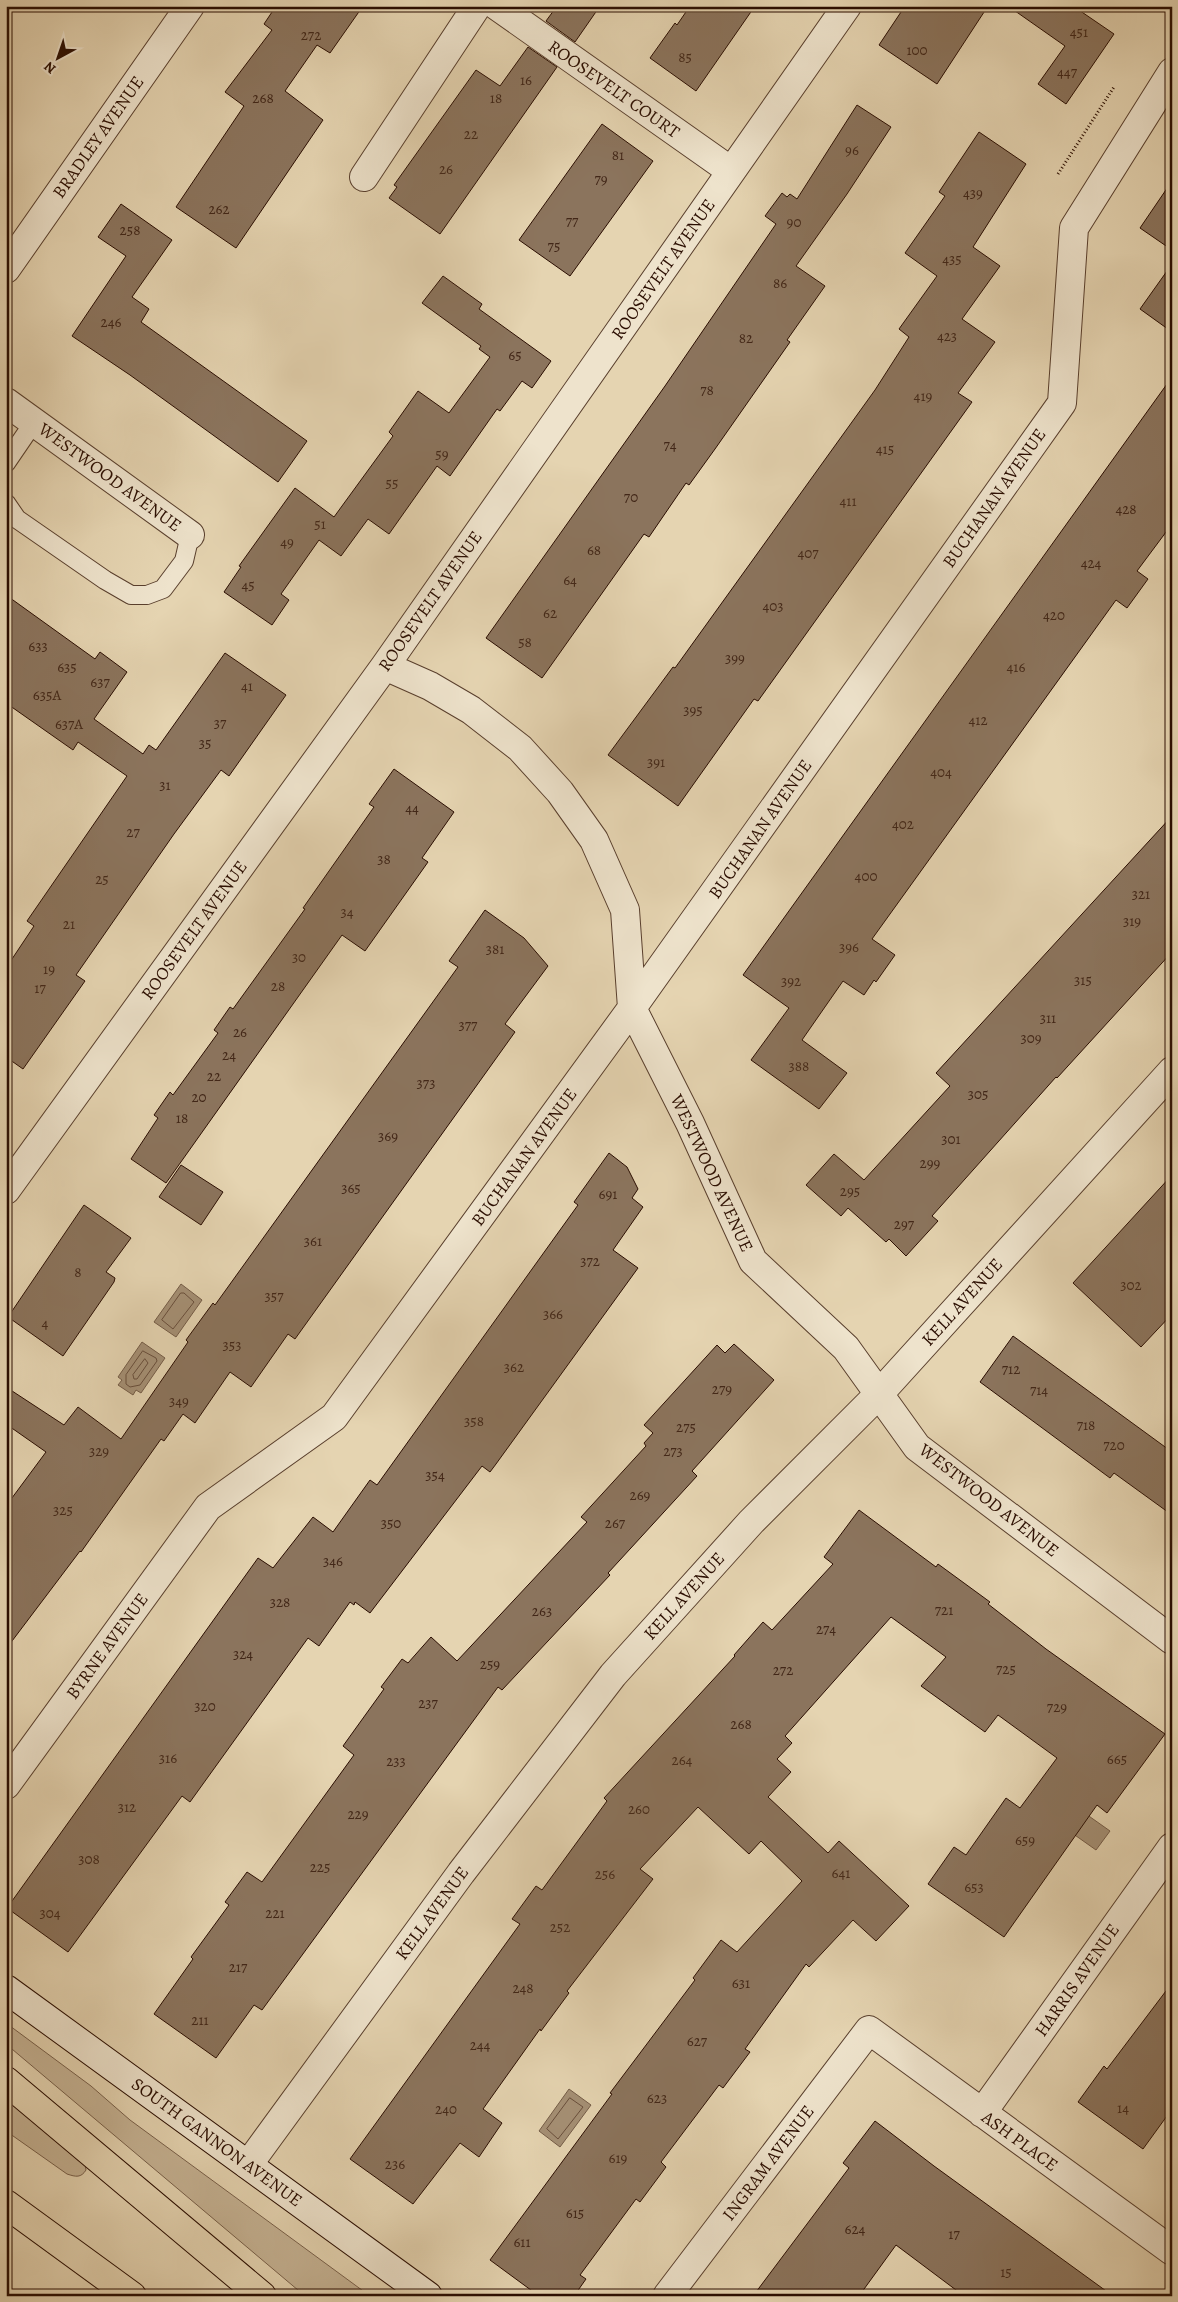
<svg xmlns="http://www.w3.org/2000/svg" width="1178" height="2302" font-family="Alegreya,serif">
<rect width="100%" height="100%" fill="#e5d4b1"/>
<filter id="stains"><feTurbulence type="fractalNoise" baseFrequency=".004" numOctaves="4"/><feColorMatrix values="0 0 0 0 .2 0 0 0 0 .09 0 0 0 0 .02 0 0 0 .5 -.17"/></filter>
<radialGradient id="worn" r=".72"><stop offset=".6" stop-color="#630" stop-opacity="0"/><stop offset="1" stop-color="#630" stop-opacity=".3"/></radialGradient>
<!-- green -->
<path fill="#c5b293" stroke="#78604a" d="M6,2023L91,2086L130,2120L370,2296H305L6,2044Z
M6,2098L85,2164L86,2170C81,2178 76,2177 67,2174L6,2131Z"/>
<!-- water -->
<path fill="#a59075" stroke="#745c47" d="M181,1284L202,1300L176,1337L154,1322Z
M142,1342L165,1358L141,1393L136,1390L133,1395L118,1385L122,1380L118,1377Z
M1069,1802L1110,1831L1096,1850L1055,1821Z
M569,2089L591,2105L560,2147L539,2131Z"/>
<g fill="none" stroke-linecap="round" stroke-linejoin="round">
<!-- shore -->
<path stroke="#684e3b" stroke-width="1" d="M181,1293H184L194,1302L173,1329L162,1320Z
M143,1351L156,1358L157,1361L140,1385L130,1387L126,1384V1375Z
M145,1359L148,1363L137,1379H134L133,1375Z
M570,2098L583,2107L558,2139L547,2129Z"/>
</g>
<!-- building -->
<path fill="#8b745d" stroke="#2a0d01" d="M276,6H363L330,53L317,45L285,91L323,120L236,248L176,207L244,106L225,92L272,30L264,24Z
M557,6H600L575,42L546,21Z
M690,6H755L696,91L650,58L675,23L677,25Z
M905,6H988L937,84L879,45Z
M1008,6H1073L1114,34L1066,104L1038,84L1065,46Z
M528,47L557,67L440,234L389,198L397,187L394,185L476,70L500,86Z
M857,105L891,127L847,194L796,266L825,286L787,340L790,342L715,449L689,485L686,483L649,537L644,534L542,678L486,638L665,386L776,224L765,216L782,193L787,197L790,194L797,199Z
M602,124L653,161L570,276L519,240Z
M979,132L1026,164L973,247L1000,266L962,319L995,342L958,393L972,402L758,701L754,699L678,806L608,755L673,667L675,668L875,390L909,337L899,329L937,276L905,253L945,196L939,192Z
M1172,181V250L1140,228Z
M121,204L172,240L132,297L149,309L141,322L307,441L278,482L130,375L72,336L126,256L98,237Z
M1172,264V332L1140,309Z
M443,276L482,304L479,309L551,361L532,388L522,381L500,411L497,409L450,476L437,466L389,534L368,519L341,556L319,540L281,594L289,600L272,625L224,592L241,567L239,566L295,488L334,517L393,436L389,432L418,391L449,413L490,357L479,349L481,346L422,303Z
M1172,377V524L1137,571L1148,579L1127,608L1116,600L872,939L895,955L876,982L874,980L864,995L843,981L802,1040L847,1073L819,1109L751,1060L789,1008L743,975Z
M6,595L95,659L100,652L127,672L94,719L143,754L149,745L156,750L225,653L286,695L229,776L221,770L174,834L76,975L85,981L23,1069L6,1057V968L34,926L27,921L127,776L78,742L73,750L6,703Z
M394,769L454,812L422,858L428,862L365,951L342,935L166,1183L131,1159L158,1118L154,1115L170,1092L173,1095L218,1033L214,1030L230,1007L233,1009L305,909L303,908L374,807L369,804Z
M1172,816V952L1057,1078L1056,1077L932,1216L938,1221L906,1256L889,1239L886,1242L848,1208L841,1216L806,1185L834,1154L864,1180L950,1086L936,1073Z
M485,910L524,938L548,966L505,1024L515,1032L295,1339L288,1334L251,1387L230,1372L195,1423L183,1414L164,1441L161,1439L81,1552L80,1551L6,1649V1506L46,1452L6,1424V1387L64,1425L78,1407L121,1439L188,1342L186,1340L213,1303L215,1305L458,967L449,961Z
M609,1153L627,1167L638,1189L632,1198L643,1207L613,1250L638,1268L496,1464L490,1472L482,1466L370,1613L355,1602L354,1605L350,1602L319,1646L308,1638L190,1802L182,1796L68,1952L7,1908L258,1558L273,1568L313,1517L333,1532L370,1480L377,1485L578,1205L574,1202Z
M181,1165L223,1192L201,1225L159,1197Z
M1172,1175V1314L1141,1347L1073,1283Z
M84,1205L131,1238L106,1272L115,1278L114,1282L63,1356L8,1317Z
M1013,1336L1172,1452V1515L1114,1473L1110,1478L980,1382Z
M734,1344L774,1380L692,1471L697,1476L608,1573L610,1575L502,1690L498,1687L262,2010L254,2005L216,2058L154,2014L193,1959L191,1957L229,1905L225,1902L247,1872L262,1882L354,1755L343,1746L384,1689L381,1687L402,1659L408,1663L431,1637L457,1661L587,1522L581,1517L646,1446L644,1443L653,1433L644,1425L717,1345L725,1353Z
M859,1510L936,1567L938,1564L990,1602L988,1604L1046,1649L1165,1734L1107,1813L1097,1805L1004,1937L928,1884L954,1847L966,1855L1006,1798L1020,1808L1057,1758L998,1715L985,1732L921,1686L946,1657L891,1617L785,1736L792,1743L777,1759L791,1772L768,1797L828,1853L839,1841L909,1906L876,1941L853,1920L809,1967L806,1964L745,2049L750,2052L723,2088L719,2085L661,2162L666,2167L640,2202L636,2199L580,2275L586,2279L574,2296H539L490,2260L612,2094L610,2093L695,1980L693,1978L721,1940L737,1952L802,1881L761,1841L749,1854L698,1807L640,1869L653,1879L567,1991L569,1993L541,2031L540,2029L483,2109L502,2123L479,2157L460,2143L413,2204L350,2159L520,1924L512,1919L536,1886L542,1890L607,1801L604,1798L735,1656L734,1655L763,1622L772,1630L833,1564L824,1557Z
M1172,1983V2109L1143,2149L1078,2102L1104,2066L1107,2069Z
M875,2121L934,2166L1113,2296H964L896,2245L859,2296H753L849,2168L843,2163Z"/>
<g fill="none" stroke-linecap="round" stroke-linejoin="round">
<defs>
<path id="service" d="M6,463L34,422
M6,503L17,519L105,580L131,595H147L163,589L184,561L190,535"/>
<path id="minor" d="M497,6L731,171
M364,177L477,6
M6,402L190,535
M385,666L430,686L471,710L520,748L560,792L594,840L625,910L632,1008L690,1123L753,1261L846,1348L917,1447L1172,1640
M6,1190L385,666L847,6
M6,1785L208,1507L334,1417L632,1008L1062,403L1074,228L1172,72
M982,2113L1172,1847
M248,2165L461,1873L613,1675L751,1522L879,1394L1172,1071
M667,2296L869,2030L1172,2251"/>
<path id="tertiary" d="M6,269L190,6"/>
<path id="secondary" d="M6,1989L428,2296"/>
<path id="motorway" d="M6,2081L262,2296
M6,2204L132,2296"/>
</defs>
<!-- service casing -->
<use href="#service" stroke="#593f2d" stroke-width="20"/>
<!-- minor casing -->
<use href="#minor" stroke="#593f2d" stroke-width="30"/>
<!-- tertiary casing -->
<use href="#tertiary" stroke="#593f2d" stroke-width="30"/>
<!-- secondary casing -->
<use href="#secondary" stroke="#2a0d01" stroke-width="30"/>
<!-- motorway casing -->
<use href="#motorway" stroke="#2a0d01" stroke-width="30"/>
<!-- path -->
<path stroke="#2a0d01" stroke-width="3" stroke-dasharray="1 2.5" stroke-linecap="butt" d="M1058,174L1114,87"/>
<!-- service -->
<use href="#service" stroke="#eee3cc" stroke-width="18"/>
<!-- minor -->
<use href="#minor" stroke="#eee3cc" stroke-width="28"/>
<!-- tertiary -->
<use href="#tertiary" stroke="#eee3cc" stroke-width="28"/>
<!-- secondary -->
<use href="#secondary" stroke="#eee3cc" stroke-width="28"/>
<!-- motorway -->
<use href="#motorway" stroke="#e5d4b1" stroke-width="28"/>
</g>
<g text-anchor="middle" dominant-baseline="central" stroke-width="4.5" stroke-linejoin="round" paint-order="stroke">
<!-- number labels -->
<g font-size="15" fill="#422718">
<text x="1079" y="32">451</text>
<text x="311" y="35">272</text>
<text x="917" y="50">100</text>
<text x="685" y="57">85</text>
<text x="1067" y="72">447</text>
<text x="526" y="80">16</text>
<text x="263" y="98">268</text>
<text x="496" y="98">18</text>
<text x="471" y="134">22</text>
<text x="852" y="150">96</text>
<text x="618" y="155">81</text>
<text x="446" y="169">26</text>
<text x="601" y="179">79</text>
<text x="973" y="193">439</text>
<text x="219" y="209">262</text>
<text x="572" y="221">77</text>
<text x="794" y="222">90</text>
<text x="130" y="230">258</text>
<text x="554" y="246">75</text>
<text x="952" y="259">435</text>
<text x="780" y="283">86</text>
<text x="111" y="322">246</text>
<text x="947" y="336">423</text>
<text x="746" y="338">82</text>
<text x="515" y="355">65</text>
<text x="707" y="390">78</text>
<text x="923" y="396">419</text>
<text x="670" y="445">74</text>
<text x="885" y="449">415</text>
<text x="442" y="454">59</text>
<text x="392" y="483">55</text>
<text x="631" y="497">70</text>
<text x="848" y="501">411</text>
<text x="1126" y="509">428</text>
<text x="320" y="524">51</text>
<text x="287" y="542">49</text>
<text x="594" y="550">68</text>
<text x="808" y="553">407</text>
<text x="1091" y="563">424</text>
<text x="570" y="580">64</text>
<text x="248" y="585">45</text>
<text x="773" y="606">403</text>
<text x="550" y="613">62</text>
<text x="1054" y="615">420</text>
<text x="525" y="642">58</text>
<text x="38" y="646">633</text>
<text x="735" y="658">399</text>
<text x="67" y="667">635</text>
<text x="1016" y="667">416</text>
<text x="100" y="682">637</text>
<text x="247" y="686">41</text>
<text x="47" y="695">635A</text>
<text x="693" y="710">395</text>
<text x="978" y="720">412</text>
<text x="220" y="723">37</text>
<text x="69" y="724">637A</text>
<text x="205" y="743">35</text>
<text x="656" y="762">391</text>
<text x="941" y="772">404</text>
<text x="165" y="785">31</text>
<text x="412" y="808">44</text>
<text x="903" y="824">402</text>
<text x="133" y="832">27</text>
<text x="384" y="859">38</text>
<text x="866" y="876">400</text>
<text x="102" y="879">25</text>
<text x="1141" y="894">321</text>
<text x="347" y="912">34</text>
<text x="1132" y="921">319</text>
<text x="69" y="924">21</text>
<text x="849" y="947">396</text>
<text x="495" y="949">381</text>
<text x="299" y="957">30</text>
<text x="49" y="969">19</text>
<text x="1083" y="980">315</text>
<text x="791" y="981">392</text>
<text x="278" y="986">28</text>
<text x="40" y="988">17</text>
<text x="1048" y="1018">311</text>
<text x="468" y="1025">377</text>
<text x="240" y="1032">26</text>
<text x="1031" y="1038">309</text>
<text x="229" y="1055">24</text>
<text x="799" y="1066">388</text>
<text x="214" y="1076">22</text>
<text x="426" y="1083">373</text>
<text x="978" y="1094">305</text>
<text x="199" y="1097">20</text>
<text x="182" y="1118">18</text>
<text x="388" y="1136">369</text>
<text x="951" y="1139">301</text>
<text x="930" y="1163">299</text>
<text x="351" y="1188">365</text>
<text x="850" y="1191">295</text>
<text x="608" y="1194">691</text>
<text x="904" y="1224">297</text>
<text x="313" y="1241">361</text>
<text x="590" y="1261">372</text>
<text x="78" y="1272">8</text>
<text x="1131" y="1285">302</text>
<text x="274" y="1296">357</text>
<text x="553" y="1314">366</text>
<text x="45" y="1323">4</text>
<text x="232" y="1345">353</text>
<text x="514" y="1367">362</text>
<text x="1011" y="1369">712</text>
<text x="722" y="1389">279</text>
<text x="1039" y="1390">714</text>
<text x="179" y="1401">349</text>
<text x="474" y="1421">358</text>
<text x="1086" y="1425">718</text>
<text x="686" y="1427">275</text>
<text x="1114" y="1445">720</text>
<text x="99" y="1451">329</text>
<text x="673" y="1451">273</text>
<text x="435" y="1475">354</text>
<text x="640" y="1495">269</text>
<text x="63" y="1510">325</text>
<text x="391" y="1523">350</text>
<text x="615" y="1523">267</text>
<text x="333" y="1561">346</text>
<text x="280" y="1602">328</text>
<text x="944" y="1610">721</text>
<text x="542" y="1611">263</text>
<text x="826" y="1629">274</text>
<text x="243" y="1654">324</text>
<text x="490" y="1664">259</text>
<text x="1006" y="1669">725</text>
<text x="783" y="1670">272</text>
<text x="428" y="1703">237</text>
<text x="205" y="1706">320</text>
<text x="1057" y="1707">729</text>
<text x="741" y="1724">268</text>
<text x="168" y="1758">316</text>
<text x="1117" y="1759">665</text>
<text x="682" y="1760">264</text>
<text x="396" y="1761">233</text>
<text x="127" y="1807">312</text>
<text x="639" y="1809">260</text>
<text x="358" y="1814">229</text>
<text x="1025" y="1840">659</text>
<text x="89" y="1859">308</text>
<text x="320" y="1867">225</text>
<text x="841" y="1873">641</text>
<text x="605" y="1874">256</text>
<text x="974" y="1887">653</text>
<text x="50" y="1913">304</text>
<text x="275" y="1913">221</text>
<text x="560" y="1927">252</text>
<text x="238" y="1967">217</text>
<text x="741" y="1983">631</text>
<text x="523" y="1988">248</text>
<text x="200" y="2020">211</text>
<text x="697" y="2041">627</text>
<text x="480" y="2045">244</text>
<text x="657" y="2098">623</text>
<text x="1123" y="2108">14</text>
<text x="446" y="2109">240</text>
<text x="618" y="2158">619</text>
<text x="395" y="2164">236</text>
<text x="575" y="2213">615</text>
<text x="855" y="2229">624</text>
<text x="954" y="2234">17</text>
<text x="522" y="2242">611</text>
<text x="1006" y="2272">15</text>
</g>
<!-- street labels -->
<g font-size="18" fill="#2a0d01" stroke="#eee3cc">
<text transform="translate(614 89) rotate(35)">ROOSEVELT COURT</text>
<text transform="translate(98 137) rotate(-55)">BRADLEY AVENUE</text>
<text transform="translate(663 269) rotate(-55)">ROOSEVELT AVENUE</text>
<text transform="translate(110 477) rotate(36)">WESTWOOD AVENUE</text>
<text transform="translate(994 498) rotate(-55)">BUCHANAN AVENUE</text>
<text transform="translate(430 601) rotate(-55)">ROOSEVELT AVENUE</text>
<text transform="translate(760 829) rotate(-55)">BUCHANAN AVENUE</text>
<text transform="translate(194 930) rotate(-54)">ROOSEVELT AVENUE</text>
<text transform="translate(524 1157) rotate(-54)">BUCHANAN AVENUE</text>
<text transform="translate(712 1173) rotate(65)">WESTWOOD AVENUE</text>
<text transform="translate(962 1302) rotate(-48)">KELL AVENUE</text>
<text transform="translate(989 1500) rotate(38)">WESTWOOD AVENUE</text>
<text transform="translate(684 1596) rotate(-48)">KELL AVENUE</text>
<text transform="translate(107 1646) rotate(-54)">BYRNE AVENUE</text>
<text transform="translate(432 1913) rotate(-54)">KELL AVENUE</text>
<text transform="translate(1077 1980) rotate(-55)">HARRIS AVENUE</text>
<text transform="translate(1020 2141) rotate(36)">ASH PLACE</text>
<text transform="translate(217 2142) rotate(36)">SOUTH GANNON AVENUE</text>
<text transform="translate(768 2163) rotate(-53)">INGRAM AVENUE</text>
</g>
</g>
<!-- margin -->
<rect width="1178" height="2302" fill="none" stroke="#e5d4b1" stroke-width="25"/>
<rect x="8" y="8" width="1163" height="2287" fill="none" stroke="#2a0d01" stroke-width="2.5"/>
<rect x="12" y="12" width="1153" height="2277" fill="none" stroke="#2a0d01"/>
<!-- north arrow -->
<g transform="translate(58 58) rotate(220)" stroke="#eee3cc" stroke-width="4" paint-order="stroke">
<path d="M0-4L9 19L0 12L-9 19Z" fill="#2a0d01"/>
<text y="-8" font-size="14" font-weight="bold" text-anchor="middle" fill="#2a0d01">N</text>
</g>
<rect width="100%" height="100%" filter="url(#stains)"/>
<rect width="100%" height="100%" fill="url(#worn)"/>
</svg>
